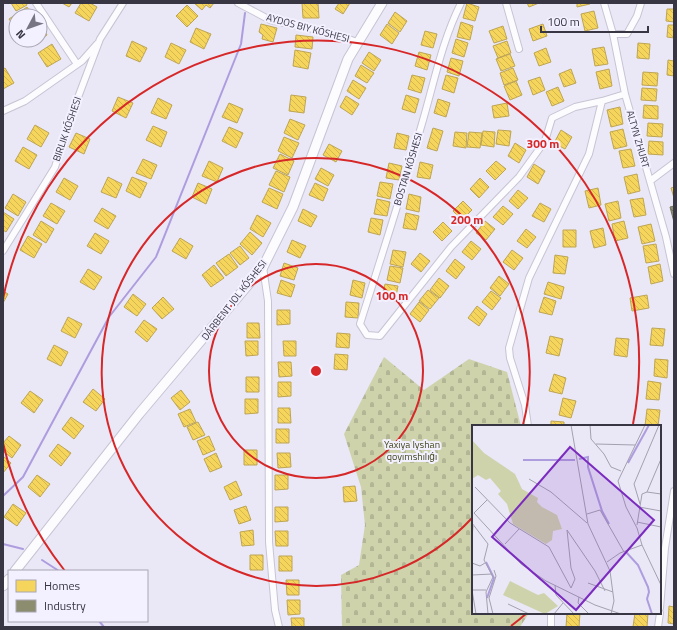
<svg xmlns="http://www.w3.org/2000/svg" width="677" height="630" font-family="'Titillium Web',sans-serif">
<defs>
<pattern id="cemetery-stones" width="16" height="16" patternUnits="userSpaceOnUse"><rect width="16" height="16" fill="#cfd3ac"/><path d="M2 7V4a2 2 0 0 1 4 0v3zM10 15v-3a2 2 0 0 1 4 0v3z" fill="#b2b695"/></pattern>
<pattern id="homes-back-hatch" width="6" height="6" patternUnits="userSpaceOnUse"><rect width="6" height="6" fill="#f6d55c"/><path d="M-1 5l2 2M0 0l6 6M5-1l2 2" fill="none" stroke="#d4b751"/></pattern>
<pattern id="industry-back-hatch" width="6" height="6" patternUnits="userSpaceOnUse"><rect width="6" height="6" fill="#8c8c6e"/><path d="M-1 5l2 2M0 0l6 6M5-1l2 2" fill="none" stroke="#73735c"/></pattern>
</defs>
<rect width="100%" height="100%" fill="#eae7f7"/>
<!-- cemetery -->
<path fill="url(#cemetery-stones)" d="M384,357L424,390L469,359L507,372L521,426H473V613H529L520,627H342L341,575L359,565L365,525L361,487L344,434Z"/>
<!-- homes -->
<path fill="url(#homes-back-hatch)" stroke="#bda555" d="M11,3H26L27,5L16,11Z
M62,3H72L69,7Z
M81,3H90L97,7L89,21L75,13Z
M194,3H214L210,8L206,5L202,10Z
M302,3H318L319,18H303Z
M339,3H350L343,14L335,9Z
M467,3L479,7L475,21L463,18Z
M527,3H539L529,7Z
M577,3H590V4L577,7Z
M187,5L198,16L187,27L176,16Z
M27,7L33,16H16V30L9,19Z
M667,9H674V22L666,21Z
M594,11L598,28L585,31L581,14Z
M395,12L407,21L400,32L388,23Z
M461,22L473,26L470,40L457,37Z
M40,23L47,35L40,40Z
M261,24L277,28L273,42L262,39L263,35L259,32Z
M387,24L399,33L392,44L380,35Z
M543,24L547,36L533,41L529,29Z
M668,25H674V38L667,37Z
M503,26L507,39L494,43L489,31Z
M196,28L211,34L204,49L190,42Z
M425,31L437,34L433,48L421,45Z
M296,35L313,37L312,49L295,47Z
M456,39L468,43L464,57L452,53Z
M132,41L147,48L140,62L126,56Z
M507,41L511,53L498,58L493,46Z
M171,43L186,50L179,64L165,57Z
M638,43L650,44L649,59L637,58Z
M52,44L61,59L47,67L38,53Z
M604,47L608,64L595,66L592,49Z
M546,48L551,62L539,66L534,53Z
M295,50L311,53L308,69L293,66Z
M369,52L381,60L374,71L362,63Z
M419,52L431,55L427,70L415,66Z
M510,54L515,66L501,71L496,59Z
M451,58L463,61L459,76L447,72Z
M668,60L674,61V76L667,75Z
M361,65L374,73L367,83L355,76Z
M5,68L14,83L3,89V69Z
M513,68L518,80L504,85L500,73Z
M571,69L576,83L564,87L559,74Z
M609,69L612,86L600,89L596,72Z
M643,72L658,73L657,86L642,85Z
M412,75L425,78L421,93L408,89Z
M446,75L458,78L454,93L442,89Z
M540,77L545,90L533,95L528,81Z
M353,80L366,88L359,99L347,91Z
M516,81L522,95L510,100L504,86Z
M558,87L564,101L552,106L546,92Z
M642,88L657,89L656,101L641,100Z
M291,95L306,97L304,113L289,111Z
M406,95L419,99L415,113L402,109Z
M346,96L359,104L352,115L340,107Z
M118,97L133,103L126,118L112,111Z
M158,98L172,105L166,119L151,113Z
M438,99L450,103L446,117L434,113Z
M229,103L243,109L237,123L222,117Z
M507,103L509,116L494,118L492,106Z
M644,105L658,106V119L643,118Z
M620,107L623,124L611,127L607,110Z
M290,119L305,125L298,140L284,133Z
M648,123L663,124L662,137L647,136Z
M35,125L49,133L41,147L27,139Z
M153,126L167,132L161,147L146,140Z
M229,127L243,133L236,148L222,141Z
M433,128L443,131L437,151L427,148Z
M623,129L627,146L614,149L610,132Z
M498,130L511,131L509,146L496,144Z
M561,130L572,137L565,149L554,143Z
M483,131L495,132L494,147L481,145Z
M455,132L467,133L466,148L453,146Z
M469,132L482,133L480,148L467,147Z
M76,133L90,139L84,154L69,147Z
M397,133L409,136L406,150L394,148Z
M284,137L299,143L292,158L278,151Z
M649,141L663,142V155L648,154Z
M515,143L526,150L519,163L508,156Z
M329,144L342,151L336,162L323,155Z
M23,147L37,155L29,169L15,161Z
M631,149L635,166L623,168L619,151Z
M280,154L294,161L288,175L273,168Z
M143,159L157,165L151,179L136,173Z
M209,161L223,168L217,182L202,176Z
M496,161L506,169L495,180L486,171Z
M420,162L433,165L430,179L417,177Z
M389,163L402,166L399,180L386,178Z
M534,164L545,171L538,184L527,177Z
M321,168L334,175L328,186L315,179Z
M276,171L290,177L284,192L269,185Z
M637,174L640,191L628,194L624,177Z
M108,177L122,184L116,198L101,192Z
M132,177L147,183L140,198L126,191Z
M64,178L78,186L70,200L56,192Z
M480,178L489,187L479,198L470,189Z
M380,182L393,184L390,199L377,196Z
M198,183L212,189L206,204L192,197Z
M315,183L328,189L323,201L309,195Z
M674,187V198L671,188Z
M269,188L283,194L277,209L262,202Z
M598,188L601,205L589,208L585,191Z
M518,190L528,198L518,209L509,201Z
M13,194L26,202L18,216L5,208Z
M409,194L421,197L419,212L406,209Z
M643,198L646,215L634,217L630,200Z
M377,199L390,202L387,216L374,214Z
M463,201L472,210L462,220L453,211Z
M618,201L621,218L609,221L605,204Z
M51,203L65,211L57,224L43,216Z
M540,203L551,209L544,222L532,216Z
M503,206L513,214L503,225L493,217Z
M102,208L116,216L108,229L94,221Z
M303,209L317,216L311,227L298,221Z
M3,212L14,219L6,232L3,230Z
M406,213L419,216L416,230L403,228Z
M257,215L271,223L263,237L250,229Z
M371,218L383,220L380,235L368,232Z
M41,221L54,229L46,243L33,235Z
M485,221L495,229L486,240L476,233Z
M624,221L628,238L615,241L612,224Z
M443,222L452,231L442,241L433,232Z
M651,224L655,241L642,244L638,227Z
M603,228L606,245L594,248L590,231Z
M526,229L536,237L527,248L517,241Z
M563,230H576V247H563Z
M250,232L262,243L252,255L240,244Z
M95,233L109,241L101,254L87,246Z
M28,236L42,244L34,258L20,250Z
M180,238L193,246L186,259L172,251Z
M292,240L306,246L300,258L287,252Z
M471,241L481,249L472,260L462,252Z
M656,244L659,261L646,263L643,246Z
M240,246L249,258L240,265L230,253Z
M393,250L406,252L403,267L390,264Z
M512,250L523,258L514,270L503,262Z
M420,253L430,261L421,272L411,264Z
M229,254L238,267L226,276L216,263Z
M555,255L568,257L565,274L553,273Z
M455,259L465,267L456,279L446,271Z
M284,263L298,268L294,280L280,276Z
M660,264L663,281L651,284L648,267Z
M214,265L224,278L211,287L202,275Z
M390,266L403,268L400,283L387,280Z
M88,269L102,277L94,290L80,282Z
M499,276L509,284L500,296L490,288Z
M439,278L449,286L440,298L430,290Z
M281,280L295,285L291,297L277,293Z
M353,280L365,283L362,298L350,295Z
M548,282L564,287L561,299L544,294Z
M385,284L398,286L395,301L382,298Z
M428,290L439,298L430,309L419,301Z
M3,291L8,294L3,303Z
M491,291L501,298L492,310L482,302Z
M133,294L146,304L137,316L124,307Z
M647,295L649,308L632,311L630,298Z
M163,297L174,309L162,319L152,308Z
M544,297L556,301L552,315L539,312Z
M346,302L359,303L358,318L345,317Z
M419,302L429,310L420,322L410,314Z
M477,306L487,314L479,326L468,318Z
M277,310H290V324L277,325Z
M68,317L82,324L75,338L61,331Z
M144,320L157,329L147,342L135,332Z
M247,323H259L260,338H247Z
M652,328L665,329L663,346L650,345Z
M337,333L350,334L349,348L336,347Z
M550,336L563,339L559,356L546,353Z
M616,338L629,339L627,357L614,355Z
M245,341H258V355L246,356Z
M283,341H296V356H284Z
M54,345L68,352L61,366L47,359Z
M335,354L348,355L347,370L334,369Z
M655,359L668,360L667,378L654,376Z
M278,362H291L292,376L279,377Z
M554,374L566,378L562,394L549,391Z
M246,377H259V392H246Z
M648,381L661,383L659,400L646,399Z
M278,382H291V396L278,397Z
M93,389L105,399L96,411L83,402Z
M181,390L190,402L180,410L171,398Z
M30,391L43,400L34,413L21,403Z
M563,398L576,401L571,418L559,415Z
M245,399H258V413L245,414Z
M278,408H290L291,423H278Z
M190,409L196,422L184,427L178,414Z
M647,409L660,410L658,426H645Z
M71,417L84,426L74,439L62,429Z
M551,421L564,422V426H551Z
M198,422L205,435L193,440L187,427Z
M276,429H289V443H276Z
M9,436L21,445L12,458L3,451V443Z
M209,436L215,450L203,455L197,441Z
M58,444L71,453L61,466L49,456Z
M244,450H257V465H244Z
M216,453L222,467L210,472L204,459Z
M277,453H290L291,467L278,468Z
M3,456L11,463L3,473Z
M37,475L50,484L40,497L28,487Z
M275,475H288V489L275,490Z
M236,481L242,495L230,500L224,487Z
M355,486L357,501L344,502L343,487Z
M13,504L26,513L17,526L4,517Z
M246,506L251,520L239,524L234,510Z
M275,507H288V521L275,522Z
M253,530L254,545L242,546L240,532Z
M275,531H288V546H276Z
M250,555H263V570H250Z
M279,556H292V571H279Z
M286,580H299V595H287Z
M287,600H300V614L288,615Z
M669,606L674,607V624L668,623Z
M567,613H580L579,627H566Z
M635,613H648L647,627H633Z
M291,618H304V627H292Z"/>
<!-- industry -->
<path fill="url(#industry-back-hatch)" stroke="#737261" d="M674,206V222L670,207Z"/>
<g fill="none" stroke-linecap="round" stroke-linejoin="round">
<!-- stream -->
<path stroke="#ae9dde" stroke-width="2" d="M3,496L23,477L109,317L156,257L241,44L245,13
M3,544L23,549
M42,560L59,571
M99,621L104,627"/>
<defs>
<path id="street" d="M36,3L77,64
M238,3L270,20L332,33L357,42
M461,3C441,43 434,84 421,127C402,193 381,258 360,324L367,335L380,336L451,247L519,177L545,141L552,118L575,107L602,101L625,94
M506,3L519,49
M604,3L613,34L625,94L666,237L674,274
M613,34H627L637,16L641,3
M3,111L25,101L82,61L97,44
M650,181L674,163
M3,251L55,167L71,116L100,39L123,3
M263,267L268,301L269,542L275,610L279,627
M528,426L525,405L510,358L509,348L529,278L589,154L602,101
M660,608L665,548L674,491
M551,613V627
M658,627L660,613"/>
<path id="secondary" d="M15,571L139,414L263,267L293,207L348,59L382,3
M3,586L9,579"/>
</defs>
<!-- street casing -->
<use href="#street" stroke="#c7c4d3" stroke-width="8"/>
<!-- secondary casing -->
<use href="#secondary" stroke="#c7c4d3" stroke-width="11"/>
<!-- street -->
<use href="#street" stroke="#fcfbfe" stroke-width="6"/>
<!-- secondary -->
<use href="#secondary" stroke="#fcfbfe" stroke-width="9"/>
</g>
<!-- distance rings -->
<g fill="none" stroke="#d62828" stroke-width="2">
<circle cx="316" cy="371" r="107"/>
<path d="M473 517A214 214 0 1 1 523 425"/>
<path d="M527 613A321 321 0 0 1 511 626M65 571A321 321 0 0 1 3 443M3 299A321 321 0 0 1 633 424"/>
</g>
<g text-anchor="middle" dominant-baseline="central" stroke-width="4" stroke-linejoin="round" paint-order="stroke">
<!-- street labels -->
<g font-size="10" fill="#393644" stroke="#f3f0ff">
<text transform="translate(308 28) rotate(15)">AYDOS BIY KÓSHESI</text>
<text transform="translate(67 129) rotate(-71)">BIRLIK KÓSHESI</text>
<text transform="translate(638 139) rotate(74)">ALTYN ZHURT</text>
<text transform="translate(408 169) rotate(-73)">BOSTAN KÓSHESI</text>
<text transform="translate(234 300) rotate(-52)">DÁRBENT JOL KÓSHESI</text>
</g>
<!-- park labels -->
<g font-size="10" fill="#44481d" stroke="#f3f0ff">
<text x="412" y="444">Yaxiya Iyshan<tspan x="412" dy="12">qoyımshılıǵı</tspan></text>
</g>
</g>
<!-- overview -->
<g transform="translate(472 425)">
<rect width="189" height="189" fill="#eae7f7"/>
<path d="M38,156L66,170L72,168L86,181L73,189L31,170Z" fill="#cfd3ac"/>
<path d="M0,15L12,28L43,49L50,64L66,73L65,77L70,82L85,90L90,104L81,106L80,115L74,119L41,99L35,79L26,69L29,66L18,53L14,55L6,50L0,54Z" fill="#cfd3ac"/>
<path fill="none" stroke="#ae9dde" stroke-width="2" d="M107,34L116,32V42L130,86L137,99M51,35H103M156,38L177,0M154,127L166,140L176,162L177,167L175,174L180,189M14,137L22,153L15,173"/>
<path fill="none" stroke="#a3a0af" stroke-width="1" d="M99,0L116,99L138,146L142,176L139,189M118,0L119,14L132,29L139,42L149,46M173,0L146,56L154,82L165,103L170,120L189,160M124,19L163,20M57,54L79,67L115,98M3,62L38,98L77,122L99,163M175,67L189,69M15,75L2,88L49,139L74,156L123,180L149,189M168,79L162,59L187,0M167,82L189,86M115,89L128,85L152,127M165,97L189,102M0,98L16,119L12,135L21,152L14,167L16,189M165,100L170,69L175,67L189,34M95,105L123,146L133,166M95,105L99,143L103,154L99,163M0,113L1,101M33,119L47,104M135,137L148,128L170,120M0,138L8,141L13,138M0,150L20,149M116,158L141,167M83,160L84,170L102,189M0,165L4,189M0,165H14M107,172L106,178L117,189M36,179L57,189M21,189L17,173L24,151L22,145M82,189L91,178"/>
<path fill="#7b2cbf" fill-opacity="0.15" stroke="#7b2cbf" stroke-width="2" d="M98,22L182,95L104,185L20,112Z"/>
<rect width="189" height="189" fill="none" stroke="#393644" stroke-width="2"/>
</g>
<circle cx="316" cy="371" r="6" fill="#d62828" stroke="#f3f0ff" stroke-width="2"/>
<g font-size="12" text-anchor="middle" font-weight="bold" fill="#d62828" stroke="#f3f0ff" stroke-width="4" stroke-linejoin="round" paint-order="stroke">
<text x="543" y="148">300 m</text>
<text x="467" y="224">200 m</text>
<text x="392" y="300">100 m</text>
</g>
<!-- border -->
<rect width="677" height="630" fill="none" stroke="#393644" stroke-width="8"/>
<!-- legend -->
<rect x="8" y="570" width="140" height="52" fill="#f3f0ff" stroke="#a9a6b4"/>
<rect x="16" y="580" width="20" height="12" fill="#f6d55c" stroke="#a9a6b4"/>
<text x="44" y="590" font-size="12" fill="#393644">Homes</text>
<rect x="16" y="600" width="20" height="12" fill="#8c8c6e" stroke="#a9a6b4"/>
<text x="44" y="610" font-size="12" fill="#393644">Industry</text>
<!-- north arrow -->
<g transform="translate(28 28) rotate(229)"><circle r="19" fill="#f3f0ff" stroke="#a9a6b4"/>
<path d="M0-3L7 15L0 10L-7 15Z" fill="#777483"/>
<text y="-6" font-size="11" font-weight="bold" text-anchor="middle" fill="#393644">N</text>
</g>
<!-- scale -->
<path d="M541 26v6h107v-6" fill="none" stroke="#393644" stroke-width="2"/>
<text x="547" y="26" font-size="12" fill="#393644" stroke="#f3f0ff" stroke-width="3" paint-order="stroke">100 m</text>
</svg>
